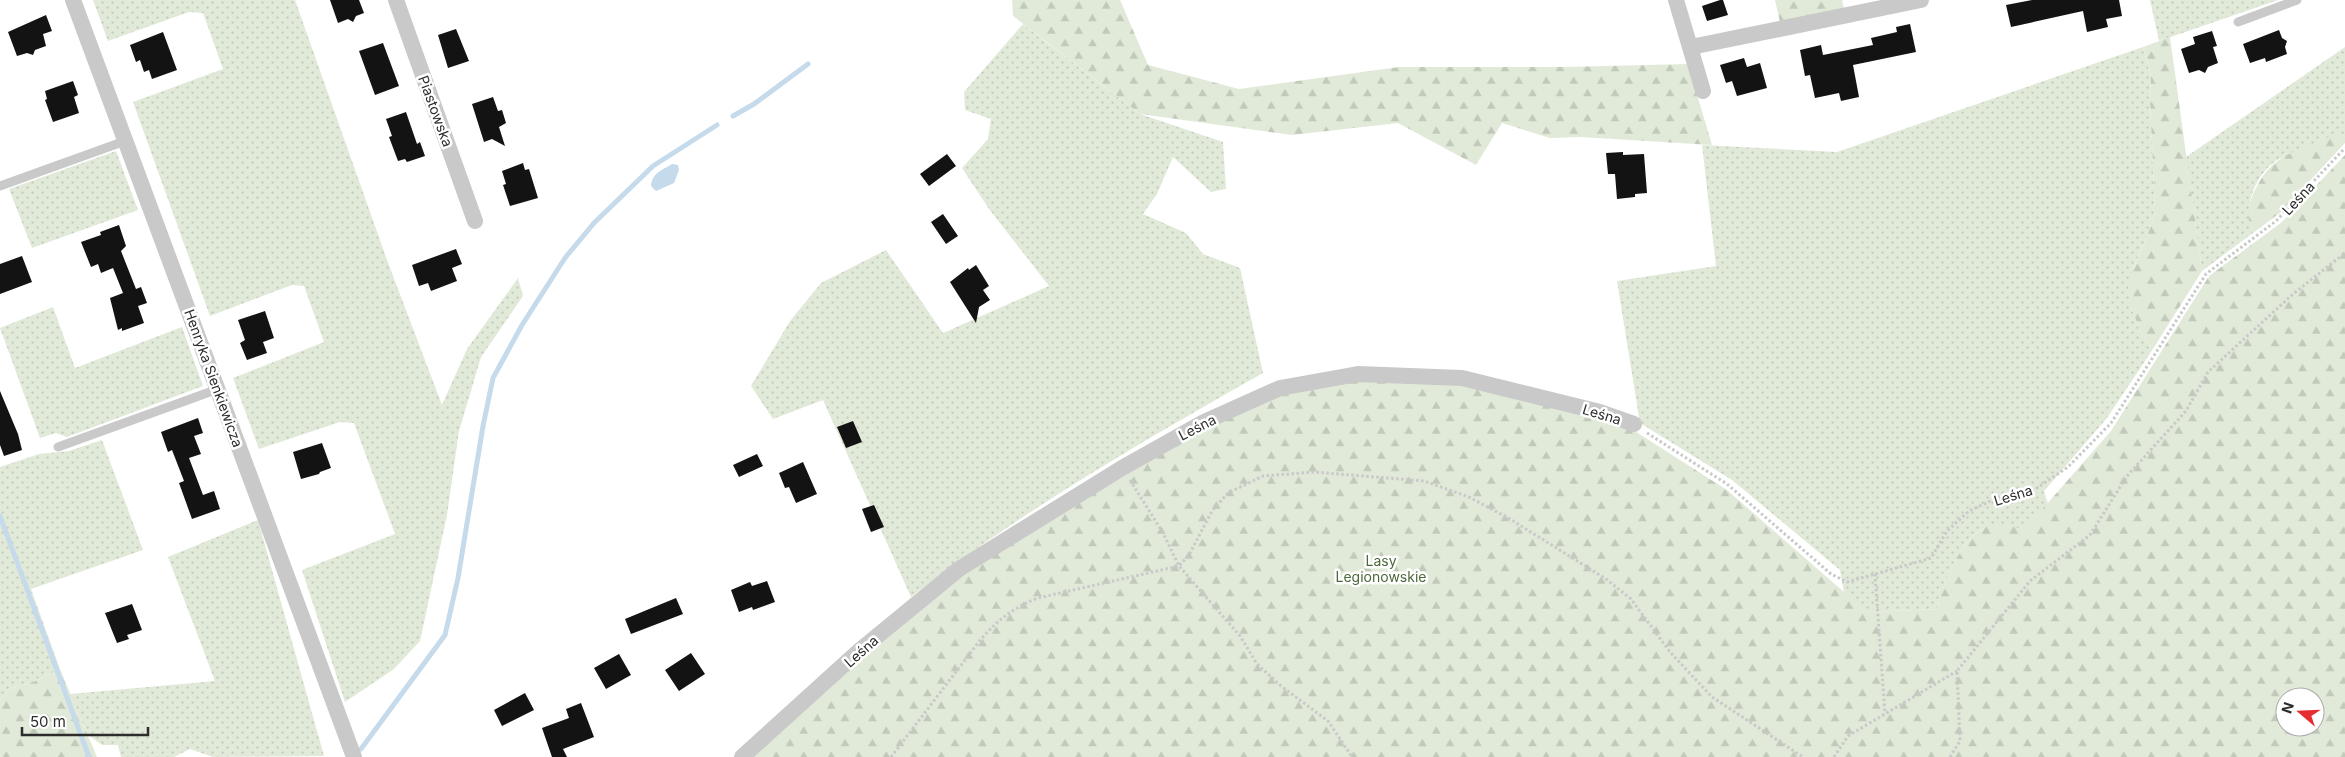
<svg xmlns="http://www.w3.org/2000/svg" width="2345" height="757" font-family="Inter,sans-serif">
<defs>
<pattern id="grass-dots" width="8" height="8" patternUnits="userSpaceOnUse" patternTransform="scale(1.25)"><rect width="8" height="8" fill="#e1ead9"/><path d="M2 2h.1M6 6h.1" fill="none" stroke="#c1c9ba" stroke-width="1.8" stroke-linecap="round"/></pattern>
<pattern id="forest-firs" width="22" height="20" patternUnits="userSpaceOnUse" patternTransform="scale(1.25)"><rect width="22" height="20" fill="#e1ead9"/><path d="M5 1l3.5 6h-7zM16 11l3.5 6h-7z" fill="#c1c9ba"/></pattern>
</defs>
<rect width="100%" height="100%" fill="#fff"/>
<!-- grass -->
<path fill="url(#grass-dots)" d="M93,0H295L387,260L442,405L467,349L518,278L523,296L481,357L459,431L447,515L420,641L394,669L345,702L302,570L395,534L354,423L340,422L259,449L233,378L324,342L304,286L292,285L210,316L133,102L223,69L203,13L189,12L108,41Z
M2150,0H2278L2159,41Z
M1023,24L1140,114L1223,142L1226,189L1211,192L1173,157L1157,194L1143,214L1186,233L1203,254L1240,268L1263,373C1141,442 1022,511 911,597L823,400L773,419L751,386L790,321L821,283L886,250L943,333L1049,286L989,209L962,168L988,139L991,119L965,110L964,92Z
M2143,47L2151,76L2150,100L2155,212L2147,237L2133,269L2131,307L2141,333L2153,349L2107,418L2044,491L2048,504L2024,531C2013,526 1999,522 1986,527C1961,537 1943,585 1937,609L1867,612L1844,593L1840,570L1732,480L1640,423L1617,281L1716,266L1702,145L1837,152Z
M2345,47V137C2332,134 2324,141 2312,146C2301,150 2290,153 2279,159C2255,173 2242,208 2253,233L2202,271L2186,157Z
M116,151L138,210L32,248L9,189Z
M53,307L75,368L182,327L203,386L67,437L56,433L40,438L0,328Z
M102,440L143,550L31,589L60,669L31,683L9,689L0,701V467L39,454L69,451Z
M258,520L324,756L213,757L190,749L174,757H121L118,745H102L88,735L70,694L215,681L168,557Z"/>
<!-- forest -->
<path fill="url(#forest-firs)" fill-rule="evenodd" d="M1012,0H1120L1148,65L1239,89L1399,67H1565L1688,64L1712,145L1581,137L1550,138L1502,123L1476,165L1398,123L1292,135L1140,114L1013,16Z
M1775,0H1842L1844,9L1780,22Z
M2170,37L2202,271L2153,349L2141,333L2131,307L2128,292L2129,279L2147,237L2155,212L2150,100L2151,76L2143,47Z
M2339,135L2345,137V143L2280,213L2253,233C2247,220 2247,210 2252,197C2270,153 2293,154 2331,136Z
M2345,155V757H736L975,566L1206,426L1285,393L1356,378L1470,382L1630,428L1727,490L1867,612L1937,609C1943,583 1965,525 1998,524C2008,524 2015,527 2024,530L2111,431L2209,276L2282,222ZM2285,697H2315V727H2285Z
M60,669L97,757H0V701L9,689L31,683Z"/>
<!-- water -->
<path fill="#c5daeb" d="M672,164L678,165L679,170L674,183L656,191L651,186C652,173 662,170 672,164Z"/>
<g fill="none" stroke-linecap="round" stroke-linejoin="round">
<!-- stream -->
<path stroke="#c5daeb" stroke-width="5" d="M733,116L754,104L808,64
M0,516L89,757
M361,749L445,635L458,578L483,426L493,378L522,325L565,258L594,223L653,166L717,125"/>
</g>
<!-- building -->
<path fill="#131313" d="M330,0H359L364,13L356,16L353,22L348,19L338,23Z
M1720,0H1723L1728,15L1707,21L1702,6Z
M2032,0H2119L2122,16L2106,19L2108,27L2087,32L2083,11L2011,27L2006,5Z
M46,15L52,31L43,34L46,46L35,50L33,55L27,53L17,56L8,32Z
M1910,24L1916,52L1853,65L1859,97L1841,101L1839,93L1815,98L1810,75L1805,76L1800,50L1821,45L1823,55L1873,45L1871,38L1897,32L1896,27Z
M456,29L469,61L448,68L438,35Z
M2279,30L2282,38L2287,41L2285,47L2287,54L2266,62L2265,58L2250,63L2243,44Z
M2212,31L2217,46L2213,47L2218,63L2208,67L2205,73L2199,70L2189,73L2181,49L2195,44L2193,37Z
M163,32L177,70L152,79L149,70L144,72L140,60L136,62L130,45Z
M383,43L399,86L375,95L359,51Z
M1744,58L1747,67L1760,63L1767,88L1737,96L1732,81L1726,83L1720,65Z
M73,81L78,95L74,97L79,113L53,122L45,100L47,99L45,91Z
M493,97L498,111L502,110L506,123L499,127L505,146L492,139L484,142L472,104Z
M406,112L417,144L420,142L425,156L407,162L405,159L398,161L389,137L392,136L386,119Z
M1623,152V155L1644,154L1647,193L1635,194V197L1617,199L1615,174H1608L1606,153Z
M947,154L956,166L929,186L920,174Z
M523,163L525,170L529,169L538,198L510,206L503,185L506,184L502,171Z
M943,214L958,236L946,244L931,222Z
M119,225L126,246L121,251L136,289L141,287L147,303L138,306L144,323L122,331V328L118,330L110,298L123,293L113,268L101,273L98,264L91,267L81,242L101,235L100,232Z
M456,249L462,264L452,268L457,281L431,291L428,283L419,286L412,265Z
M22,256L32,282L0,294V264Z
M976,265L989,286L983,290L990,300L979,307L976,323L950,282L968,268L969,270Z
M265,311L274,338L263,342L267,353L247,360L240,343L245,340L238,320Z
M0,391L18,434L22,450L4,456L0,445Z
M198,418L203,433L194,436L201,454L189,458L203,495L214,491L220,509L192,519L179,483L184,481L172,450L168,452L161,432Z
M853,421L862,442L846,448L837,427Z
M322,443L331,468L320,472L319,474L301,479L293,452Z
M757,454L763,466L739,477L733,465Z
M803,462L817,494L796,503L789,487L785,488L779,473Z
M874,505L884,527L871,532L862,509Z
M767,581L775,602L753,610L752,607L739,612L731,590L750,582L752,586Z
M676,598L683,614L631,634L625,619Z
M132,604L142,630L127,635L129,639L117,643L105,613Z
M691,653L705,674L679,691L665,670Z
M619,654L631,675L606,689L594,668Z
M525,693L534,710L502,726L494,710Z
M581,703L594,737L563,749L567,757H552L542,728L569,718L566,709Z"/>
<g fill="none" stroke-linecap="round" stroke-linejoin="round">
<!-- path -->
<path stroke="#c9c9c9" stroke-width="3" stroke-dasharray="2.5 2.5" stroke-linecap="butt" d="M1647,433L1727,484L1831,574L1847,582L1931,558L1947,531L1969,511L2001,496L2034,490L2068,467L2111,423L2206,274L2276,221L2345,148
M1130,480L1163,533L1179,566L1240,636L1257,664L1281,686L1328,721L1352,757
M1875,574L1885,714
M891,757L981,639C998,620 1014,607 1038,598L1179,566L1189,555L1212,511L1228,493L1263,476L1314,472L1424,481L1469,497L1510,519L1606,579L1631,599L1670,652L1712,697L1803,757
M1834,757L1848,736L1957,671
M1950,757L1960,741L1957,671L2030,581L2090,535L2127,476L2186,411L2208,372L2293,294L2345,253"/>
<!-- lane -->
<path stroke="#c9c9c9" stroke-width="9" d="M2238,22L2297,0
M0,186L125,141
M58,447L218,389"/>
<!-- street -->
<path stroke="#c9c9c9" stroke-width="16" d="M73,0L354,757
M396,0L475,221
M1676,0L1703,91
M1691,47L1921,0
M742,757L859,651L959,569L1122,468L1204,422L1280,388L1358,374L1462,378L1600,412L1634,424"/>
</g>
<g text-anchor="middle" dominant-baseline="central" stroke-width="5" stroke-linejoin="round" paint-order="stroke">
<!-- street labels -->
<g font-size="14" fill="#2c2c2c" stroke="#fff">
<text transform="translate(436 111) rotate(70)">Piastowska</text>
<text transform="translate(2298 198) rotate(-47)">Leśna</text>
<text transform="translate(214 378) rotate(70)">Henryka Sienkiewicza</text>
<text transform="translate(1602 414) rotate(17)">Leśna</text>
<text transform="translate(1197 427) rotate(-27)">Leśna</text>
<text transform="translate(2013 495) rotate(-17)">Leśna</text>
<text transform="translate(861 651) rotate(-41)">Leśna</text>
</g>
<!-- park labels -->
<g font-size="14" fill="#4d683a" stroke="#fff">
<text x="1381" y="560">Lasy<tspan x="1381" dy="16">Legionowskie</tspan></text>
</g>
</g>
<!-- north arrow -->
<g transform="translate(2300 712) rotate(289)"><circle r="24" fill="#ffffff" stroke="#ababab"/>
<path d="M0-4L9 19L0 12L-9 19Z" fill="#e52c30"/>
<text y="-8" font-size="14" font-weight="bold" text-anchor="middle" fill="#2c2c2c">N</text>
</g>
<!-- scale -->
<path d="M22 727v8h126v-8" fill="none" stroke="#2c2c2c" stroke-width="2.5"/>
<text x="30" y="727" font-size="15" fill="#2c2c2c" stroke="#ffffff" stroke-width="4" paint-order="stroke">50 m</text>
</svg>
